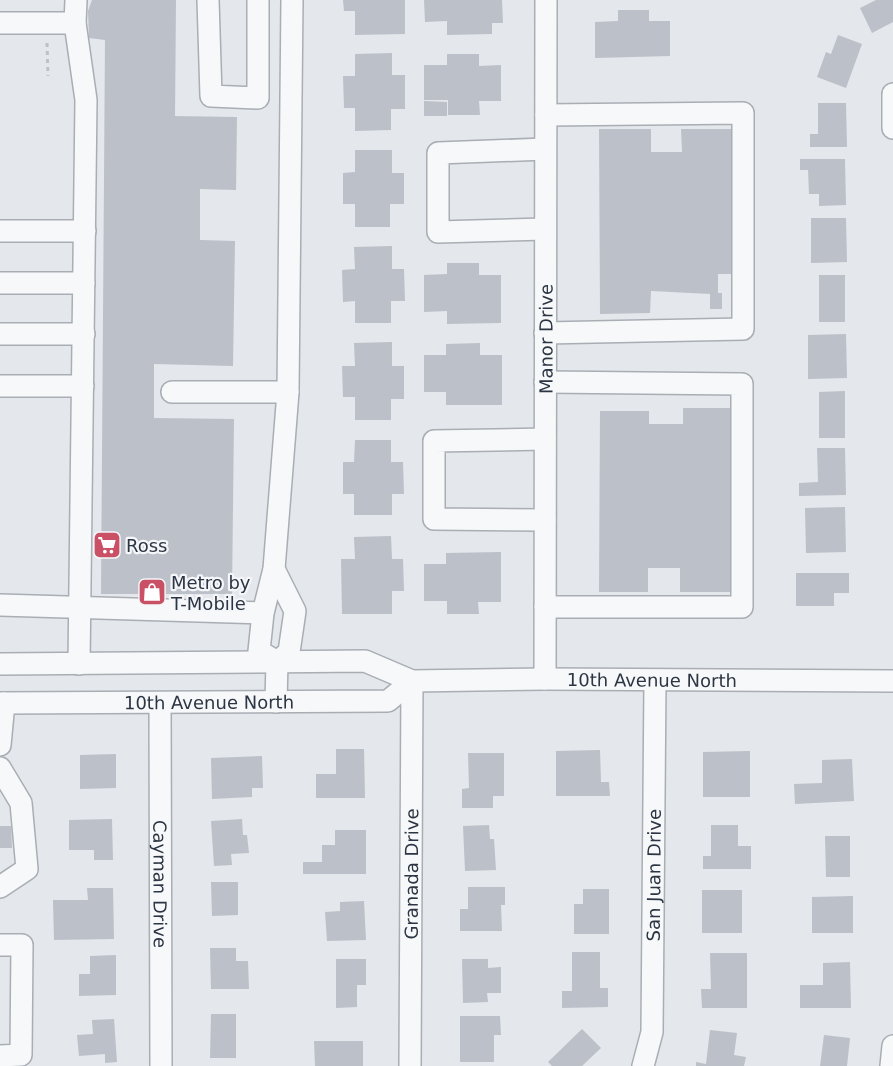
<svg xmlns="http://www.w3.org/2000/svg" width="893" height="1066" font-family="'DejaVu Sans',sans-serif">
<rect width="100%" height="100%" fill="#e4e7eb"/>
<!-- building -->
<path fill="#bcc0c8" d="M92,0H176L175,116L237,117L236,190L200,189V240L235,241L233,366L154,364V418L234,419L232,594H101L105,40L89,38L88,11Z
M343,0H405V34L355,35V11H344Z
M424,0H502L503,23H492V34L447,35V21L425,22Z
M876,0H893V22L872,33L860,8Z
M618,10H649V21H670V56L595,58V22L618,21Z
M838,35L862,44L846,88L817,77L826,52L831,54Z
M392,53V75H405V109H391V130L355,131V108H344L343,76H355V54Z
M447,54H479V66L501,65V101H479L480,115H448V100H424V65H447Z
M424,101L447,102V116H424Z
M818,103H846L847,147H810V134H818Z
M599,129H651V152H682L681,129H731V274H718V293H722V309H710V294L651,291L650,313L600,314Z
M355,150H392V173H404V204H390V227H355V204H343V173L355,172Z
M800,159H845L846,205L819,206V194H809L808,170H800Z
M811,218H846L847,262L811,263Z
M392,246V269H404L405,301H391V323H355V301L343,302L342,270L355,269L354,247Z
M447,263H479V275H501V323L447,324V311L424,312V275L447,274Z
M819,275H845V322H819Z
M846,334L847,378L808,379V335Z
M392,342V366H404V399H391V420H355V397H343L342,366H355L354,343Z
M480,343V355H502V405H446V392H424V355H446V344Z
M845,391V438H819V392Z
M683,408H731L730,592H680V568H648V592H599L600,411H649V424H683Z
M355,440H391V462H403L404,494H392V515H354V494H343V462H354Z
M817,448H845L846,495L799,496V483L818,482Z
M845,507L846,552L806,553L805,508Z
M391,536L392,559H403L404,591H392V614H342L341,559H355L354,537Z
M501,552V602H478L479,614H447V601H424V564H446V553Z
M796,573H849V593H834V606H796Z
M336,749H364L365,798H316V774H336Z
M600,750L601,782H609L610,796H556V751Z
M750,751V797H703V752Z
M468,753H504V796H493V808H462V789L469,788Z
M116,754V788L80,789V755Z
M262,756L263,788H252V797L212,799L211,758Z
M852,759L854,801L795,804L794,784L822,783V760Z
M112,819L113,860H94V850H69V820Z
M242,819L243,835H247L249,853L231,854L232,865L214,866L211,821Z
M489,825L490,839H494L496,870L465,871L463,826Z
M711,825H738V846H751V869H703V856H711Z
M0,826H11L12,848H0Z
M335,830H366V874H303V862H322V845H335Z
M825,836H850V877H826Z
M211,882H238V915L212,916Z
M468,887H505V905H501L502,931H460V909H468Z
M87,888H113L114,939L54,940L53,900H88Z
M583,889H609V934H574V904H583Z
M702,890H742V933H702Z
M853,896V933H812V897Z
M364,901L366,940L327,941L325,912L340,911V902Z
M210,948H236V961H248L249,989H211Z
M572,952H600V988H608V1007L562,1008V991H572Z
M710,953H747V1008H702L701,989H711Z
M116,955V995L79,996V974H90V956Z
M336,959H366V985H357V1007L336,1008Z
M462,959H488V968L501,967V993H487L488,1002L463,1003Z
M850,962L851,1008H800V985H823V963Z
M211,1014H236V1058H210Z
M460,1016H500L501,1035H494V1062H460Z
M114,1019L117,1062L105,1063V1054L79,1056L77,1035L93,1034L92,1020Z
M582,1029L601,1048L582,1066H552L548,1062Z
M710,1030L737,1033L734,1055L746,1057L744,1066H696V1062L706,1064Z
M824,1035L850,1038L847,1066H820Z
M314,1041H363V1066H315Z"/>
<g fill="none" stroke-linecap="round" stroke-linejoin="round">
<defs>
<g id="minor">
<path d="M76,0L75,23L86,100L79,664"/>
<path d="M208,0L211,96L258,98V0"/>
<path d="M0,23H75"/>
<path d="M893,94V128"/>
<path d="M545,229L438,232V153L545,149"/>
<path d="M0,231H85"/>
<path d="M0,283H84"/>
<path d="M545,333L743,329V113L546,115"/>
<path d="M0,334H84"/>
<path d="M0,386H83"/>
<path d="M172,392H288"/>
<path d="M545,520L434,519V441L545,439"/>
<path d="M274,569L295,611L289,652L277,662L276,702"/>
<path d="M0,605L263,613"/>
<path d="M545,607H742V384L545,382"/>
<path d="M277,662L259,651L263,613L274,569L288,392L292,0"/>
<path id="s1" d="M0,664L365,661L412,681L545,679L893,681"/>
<path id="s2" d="M545,679L546,0"/>
<path id="s3" d="M0,703L388,701L412,681"/>
<path id="s4" d="M160,703L161,1066"/>
<path d="M0,745L4,703"/>
<path d="M0,768L21,803L27,869L0,887"/>
<path d="M0,945H22L21,1055L0,1056"/>
<path id="s5" d="M410,1066L412,681"/>
<path id="s6" d="M643,1066L652,1032L655,681"/>
<path d="M891,1066L893,1046"/>
</g>
</defs>
<!-- minor casing -->
<use href="#minor" stroke="#a9aeb5" stroke-width="24"/>
<!-- path -->
<path stroke="#bec1c7" stroke-width="3" stroke-dasharray="4 4" stroke-linecap="butt" d="M47,43L48,76"/>
<!-- minor -->
<use href="#minor" stroke="#f7f8fa" stroke-width="21"/>
</g>
<!-- icons -->
<defs>
<symbol id="supermarket-square" viewBox="-11 -11 22 22"><rect x="-9" y="-9" width="18" height="18" rx="4" fill="#ca5065" stroke="#f4f6f9"/><path d="M-6-5.5h2.5l.6 2H6L4.5 2H-2.5L-4.4-4H-6ZM-1.5 3.2a1.3 1.3 0 1 0 .1 0ZM3 3.2a1.3 1.3 0 1 0 .1 0Z" fill="#fff"/></symbol>
<symbol id="shop-square" viewBox="-11 -11 22 22"><rect x="-9" y="-9" width="18" height="18" rx="4" fill="#ca5065" stroke="#f4f6f9"/><path d="M-5-2.5h2.3a2.7 3.5 0 0 1 5.4 0H5L5.5 6h-11ZM-1.5-2.5h3a1.5 2.3 0 0 0-3 0Z" fill="#fff"/></symbol>
</defs>
<g fill-rule="evenodd">
<use href="#supermarket-square" x="91" y="529" width="32" height="32"/>
<use href="#shop-square" x="136" y="576" width="32" height="32"/>
</g>
<g text-anchor="middle" dominant-baseline="central" stroke-width="4.5" stroke-linejoin="round" paint-order="stroke">
<!-- street labels -->
<g font-size="18" fill="#2c3543" stroke="#f4f6f9">
<text stroke="none"><textPath href="#s2" startOffset="340">Manor Drive</textPath></text>
<text stroke="none"><textPath href="#s1" startOffset="656">10th Avenue North</textPath></text>
<text stroke="none"><textPath href="#s3" startOffset="209">10th Avenue North</textPath></text>
<text stroke="none"><textPath href="#s5" startOffset="192">Granada Drive</textPath></text>
<text stroke="none"><textPath href="#s6" startOffset="192">San Juan Drive</textPath></text>
<text stroke="none"><textPath href="#s4" startOffset="181">Cayman Drive</textPath></text>
</g>
<!-- poi labels -->
<g font-size="18" fill="#2c3543" stroke="#f4f6f9" text-anchor="start">
<text x="126" y="545">Ross</text>
<text x="171" y="582">Metro by<tspan x="171" dy="21">T-Mobile</tspan></text>
</g>
</g>
</svg>
